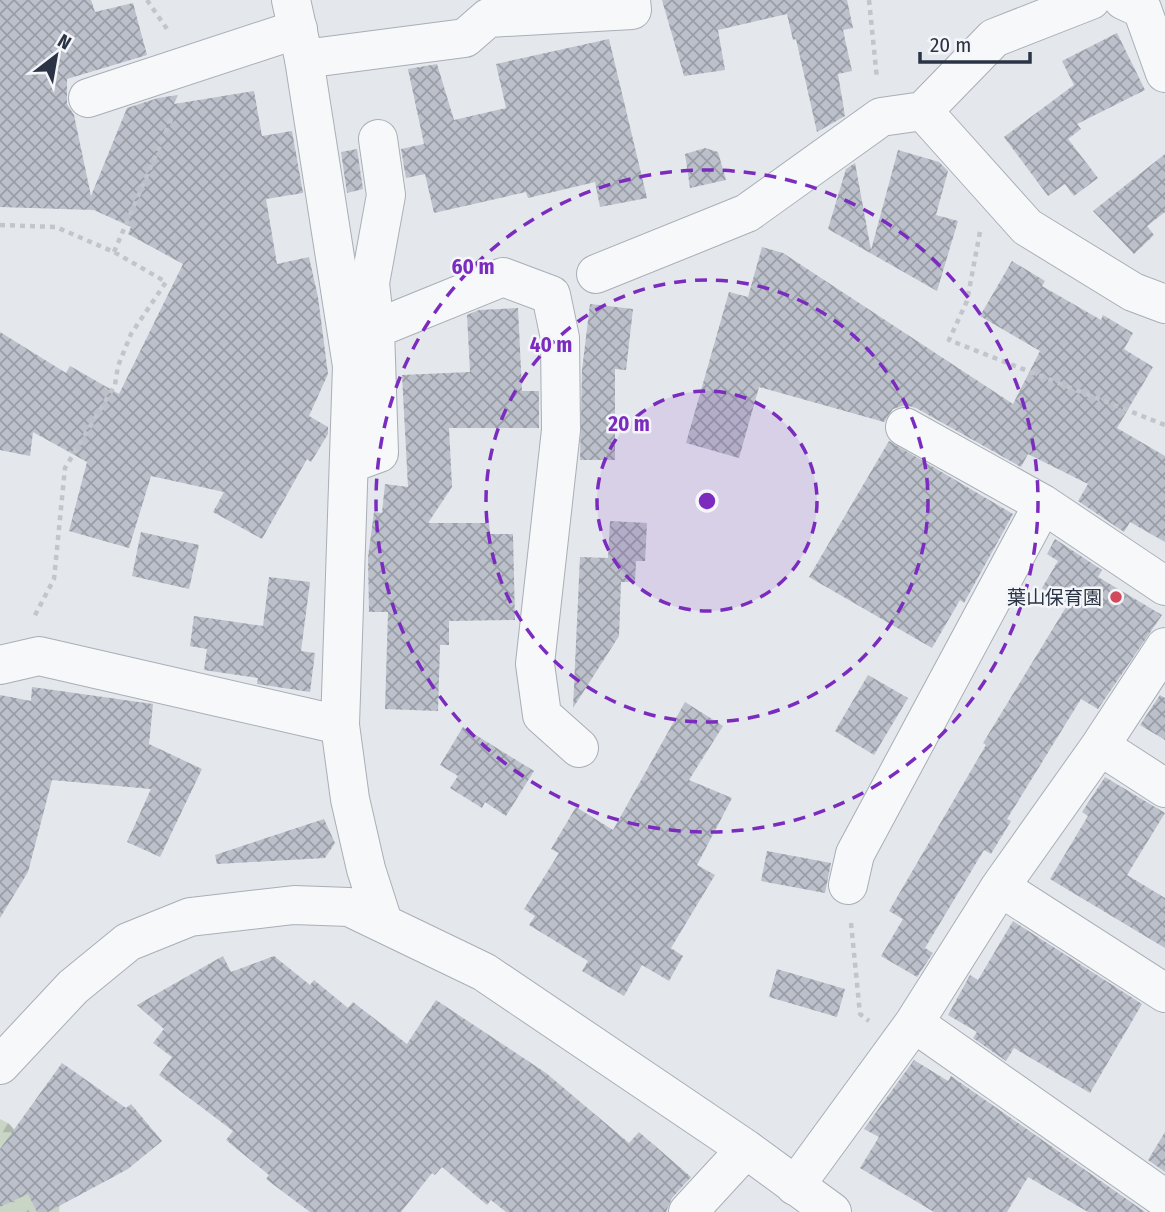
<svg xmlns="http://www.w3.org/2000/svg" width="1165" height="1212" font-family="'Fira Sans Condensed','Noto Sans JP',sans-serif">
<defs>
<pattern id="forest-firs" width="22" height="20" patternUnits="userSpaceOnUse" patternTransform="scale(1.75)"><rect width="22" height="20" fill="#c9d6c5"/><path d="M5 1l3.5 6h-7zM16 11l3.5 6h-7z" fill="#adb8ab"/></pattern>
<pattern id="building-cross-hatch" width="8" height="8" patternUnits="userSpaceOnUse" patternTransform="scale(1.75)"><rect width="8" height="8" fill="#bbc0ca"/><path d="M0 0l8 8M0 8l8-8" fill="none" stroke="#989da6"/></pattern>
</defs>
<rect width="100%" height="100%" fill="#e4e7ec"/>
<!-- forest -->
<path fill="url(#forest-firs)" d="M0,1119L8,1123L63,1176L59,1212H0Z"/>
<!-- building -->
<path fill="url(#building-cross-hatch)" d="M0,0H91L95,12L133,3L147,55L67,79V104L74,115L91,196L127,108L158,98L178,95L174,104L254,91L262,136L292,131L303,193L266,199L277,264L309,257L318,297L328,374L309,416L328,427V434L311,462L307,459L262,539L213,512L224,492L151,476L129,548L69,531L87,462L33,432L30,456L0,450V332L66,373L70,366L119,394L183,264L128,234L131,227L94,210L0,207Z
M662,0H847L853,28L843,30L852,71L838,74L845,116L817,132L796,39L793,40L787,14L718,30L725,70L684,76Z
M1117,33L1145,90L1077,124L1081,129L1068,139L1098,178L1074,196L1065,184L1048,196L1004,137L1074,85L1062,61Z
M609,39L647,198L600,207L595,182L528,198L526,192L434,213L425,174L406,178L401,149L424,144L408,69L437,64L454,120L506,108L496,64Z
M705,148L718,152L726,180L690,188L685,154Z
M357,149L363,189L347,193L341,152Z
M898,150L939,162L948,171L936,215L958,221L937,291L828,229L846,169L855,163L871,250Z
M1165,154V212L1147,226L1154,235L1134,254L1093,211Z
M762,247L783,253L1013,404L1040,351L980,316L1012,261L1045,281L1042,286L1101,320L1103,315L1133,333L1124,349L1153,367L1117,428L1165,456V542L1130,522L1124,532L1078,501L1088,484L1028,454L1021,467L916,408L905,405L893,409L884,422L759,387L739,458L686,443L729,292L748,297Z
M590,304L633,309L626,370L615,369V460H580L582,370Z
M518,308L522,391H539V428H449L452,487L428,523H489L490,534H513L515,620L449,621V645H440L438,711L385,709L388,612H369L368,557L374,512L382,513L385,484L408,487L402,375L470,372L467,315L479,310Z
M889,441L1013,514L964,603L960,600L932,648L809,577Z
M610,521L647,523L645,561H636L635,582H621L619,636L573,708L580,557L608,558Z
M141,532L199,545L189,589L132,576Z
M1055,539L1102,570L1098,577L1162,615L1098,709L1081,699L1007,819L1011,821L991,854L984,850L925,948L933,953L917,977L881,956L903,919L889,911L986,745L983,743L1068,604L1042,588L1058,561L1047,554Z
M269,577L310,582L301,651L315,653L310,692L257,684L258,678L204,670L207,649L190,646L194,616L263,626Z
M868,675L908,698L874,755L835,731Z
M32,687L153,704L149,744L202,769L160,857L127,842L151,789L52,780L28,872L0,918V695L31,701Z
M1160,695L1165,698V740L1140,725Z
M685,702L723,726L689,780L732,798L697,865L715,875L671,948L683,956L669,981L642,965L624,996L582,971L588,961L529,925L535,916L524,909L559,853L551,849L576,807L613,830Z
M463,727L534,771L506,816L485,802L482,808L450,788L458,776L440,765Z
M1105,777L1165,813L1127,875L1165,898V948L1050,879L1088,816L1082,812Z
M324,819L335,843L325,858L217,864L215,855Z
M767,851L831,863L825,893L761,881Z
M1013,921L1142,1004L1090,1093L1014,1048L1006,1061L973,1038L977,1032L948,1015L970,975L978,980Z
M223,956L231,972L274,956L310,985L314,980L348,1008L353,1002L407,1044L436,1000L546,1073L629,1143L639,1132L691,1177L672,1198L666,1212H506L491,1200L487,1205L442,1167L435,1175L432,1173L401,1212H310L266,1179L269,1175L226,1140L233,1131L159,1075L172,1057L153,1043L164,1029L137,1005Z
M777,969L845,989L837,1017L769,997Z
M914,1060L948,1081L951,1076L1145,1212H1088L1028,1177L1007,1212H934L860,1168L879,1137L864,1129Z
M62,1063L126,1108L131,1104L162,1141L128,1169L48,1212H37L28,1194L0,1207V1149Z
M1165,1132V1172L1148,1160Z"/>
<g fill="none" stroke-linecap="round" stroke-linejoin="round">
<defs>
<path id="minor" d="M1123,0L1142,9L1165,73
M304,59L465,38L488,18L632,10L631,0
M88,98L298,29
M923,111L1027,227L1133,292L1165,304
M596,274L747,213L881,117L923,111L994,38L1091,0
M375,329L370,283L386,195L378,139
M905,427L1043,504L1165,586
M349,464L379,453L375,329L503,277L551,295L560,338L561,430L535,664L542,715L579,748
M0,665L39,656L340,725
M1100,746L1165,788
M848,885L855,854L1043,504
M1000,887L1165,993
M914,1023L1165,1199
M795,1186L914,1023L1000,887L1100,746L1165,647"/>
<path id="tertiary" d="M291,0L304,59L352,366L340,725L350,799L366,869L383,922
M0,1065L73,987L128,942L190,917L294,905L349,907L484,972L746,1149L832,1212
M688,1212L746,1149"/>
</defs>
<!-- minor casing -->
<use href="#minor" stroke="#a9aeb7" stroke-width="40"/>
<!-- tertiary casing -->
<use href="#tertiary" stroke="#a9aeb7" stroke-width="40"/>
<!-- path -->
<path stroke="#c2c5cb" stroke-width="4.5" stroke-dasharray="5 5" stroke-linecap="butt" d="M147,0L169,32
M869,0L877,79
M0,225L56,227L114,252L166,282L131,334L118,366L115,385L65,468L54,579L33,619
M980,232L967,301L949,340L1165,425
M114,252L176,108
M851,923L860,1014L869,1021"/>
<!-- minor -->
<use href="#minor" stroke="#f7f8fa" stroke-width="38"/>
<!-- tertiary -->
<use href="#tertiary" stroke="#f7f8fa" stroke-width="38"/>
</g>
<!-- distance rings -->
<circle cx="707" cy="501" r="110" fill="#7b2cbf" fill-opacity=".12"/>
<g fill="none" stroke="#7b2cbf" stroke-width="3.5" stroke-dasharray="12 9">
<circle cx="707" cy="501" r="110"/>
<circle cx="707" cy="501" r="221"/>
<circle cx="707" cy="501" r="331"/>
</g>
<!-- markers -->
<circle fill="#d1495b" stroke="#f4f6f9" stroke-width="2.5" cx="1116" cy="597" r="7"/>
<g text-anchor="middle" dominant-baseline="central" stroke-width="5" stroke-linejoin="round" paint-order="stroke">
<!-- poi labels -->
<g font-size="19" fill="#2b3445" stroke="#f4f6f9" text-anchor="end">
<text x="1102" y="597">葉山保育園</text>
</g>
</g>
<circle cx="707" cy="501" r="10" fill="#7b2cbf" stroke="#f4f6f9" stroke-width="3.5"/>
<g font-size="21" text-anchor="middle" font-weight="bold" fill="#7b2cbf" stroke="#f4f6f9" stroke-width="5" stroke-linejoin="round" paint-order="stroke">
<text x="473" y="274">60 m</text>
<text x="551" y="352">40 m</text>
<text x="629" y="431">20 m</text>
</g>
<!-- north arrow -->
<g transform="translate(56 56) rotate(31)" stroke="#f4f6f9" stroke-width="5" paint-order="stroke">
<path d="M0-5L12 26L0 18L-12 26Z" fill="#2b3445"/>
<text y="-10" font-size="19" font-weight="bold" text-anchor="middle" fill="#2b3445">N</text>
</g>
<!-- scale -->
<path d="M920 52v10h110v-10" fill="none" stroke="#2b3445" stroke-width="3.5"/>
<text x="930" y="52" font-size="21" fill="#2b3445" stroke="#f4f6f9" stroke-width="5" paint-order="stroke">20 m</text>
</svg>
